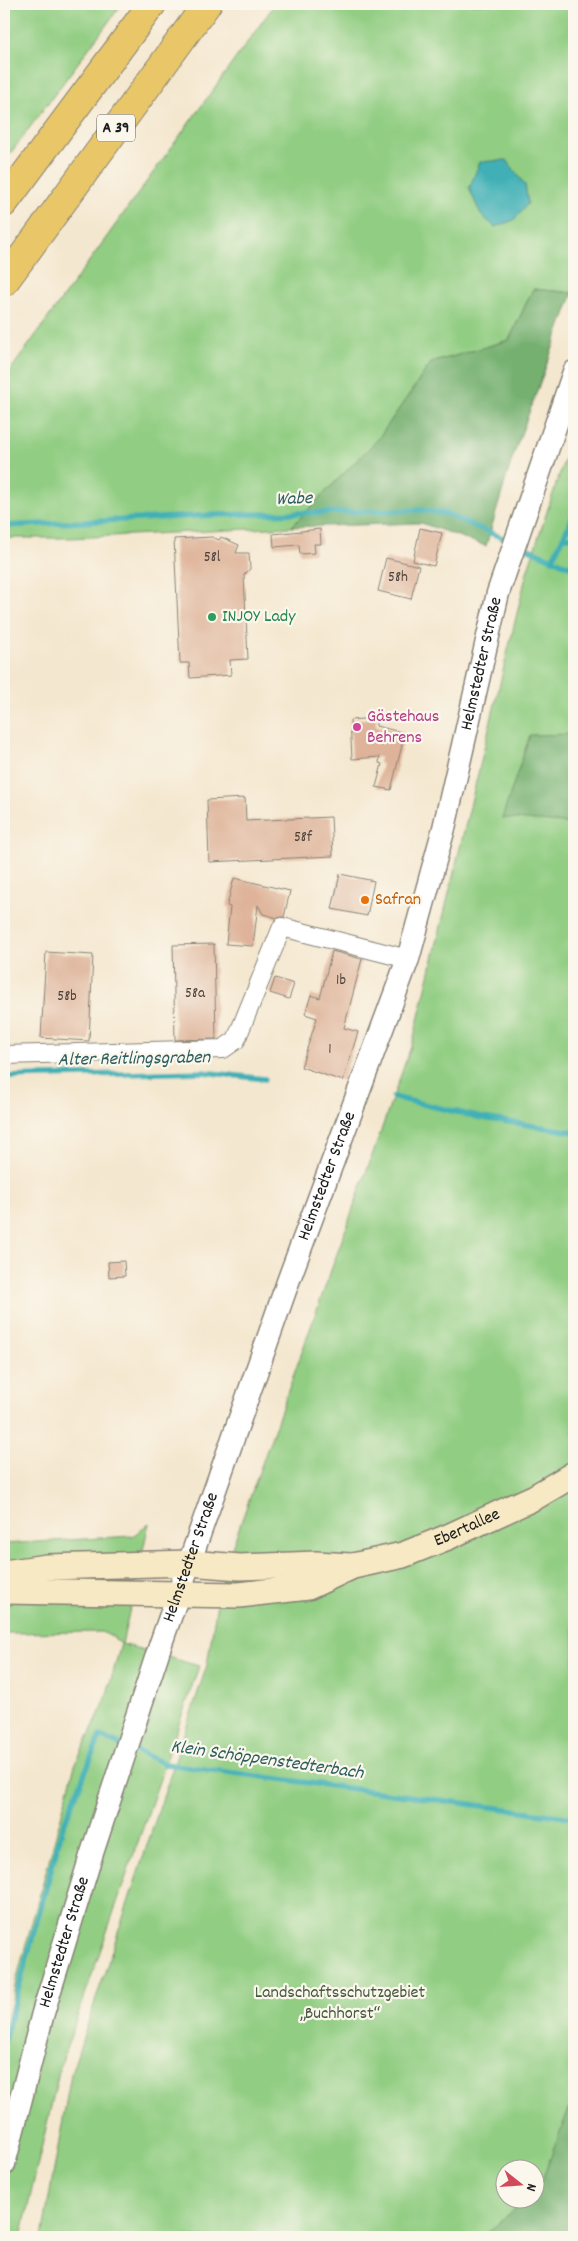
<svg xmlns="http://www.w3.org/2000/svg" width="578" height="2241" font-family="Dekko,sans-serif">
<rect width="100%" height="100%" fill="#fbf7ec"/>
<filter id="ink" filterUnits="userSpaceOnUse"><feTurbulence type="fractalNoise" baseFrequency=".02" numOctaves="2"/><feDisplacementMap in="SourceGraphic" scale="10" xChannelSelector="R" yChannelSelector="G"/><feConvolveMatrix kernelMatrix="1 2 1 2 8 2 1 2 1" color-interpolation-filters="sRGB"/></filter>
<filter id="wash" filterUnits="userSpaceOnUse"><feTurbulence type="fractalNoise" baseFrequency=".0096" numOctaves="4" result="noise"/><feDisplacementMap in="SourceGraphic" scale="20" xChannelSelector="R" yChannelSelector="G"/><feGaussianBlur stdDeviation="1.12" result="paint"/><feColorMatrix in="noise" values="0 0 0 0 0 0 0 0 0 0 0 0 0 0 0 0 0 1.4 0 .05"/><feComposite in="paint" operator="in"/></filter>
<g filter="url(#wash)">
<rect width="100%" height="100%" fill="#f4e7cf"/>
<!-- green -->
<path fill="#91cd82" stroke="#56744f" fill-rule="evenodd" d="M4,4H122L4,162Z
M275,4H574L573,293L533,289L509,340L431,363L378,439L291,527L70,538H4V379Z
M574,430V2237H42L71,2074L207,1665L217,1603L229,1556L413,1041L527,572ZM506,2168H536V2198H506Z
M149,1523L122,1644L199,1666L60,2067L21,2237H4V2037L16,1981L75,1765L105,1701L121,1644L113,1637L101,1632L4,1633V1544L133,1536Z"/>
<!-- forest -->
<path fill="#74b070" stroke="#486646" d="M533,289L573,293L512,459L486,546L421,523L291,527L378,439L431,363L509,340Z
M574,734V824L502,818L530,735Z
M574,2095V2237H482L527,2199L536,2198V2191L539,2188Z"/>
<!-- water -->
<path fill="#3fb0b6" stroke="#2e6669" d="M507,160L525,185L528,203L514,220L495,227L481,215L469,188L480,162Z"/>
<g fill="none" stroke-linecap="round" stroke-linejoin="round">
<!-- stream -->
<path stroke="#3fb0b6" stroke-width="5.5" d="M4,526L216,515L422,510L446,514L510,541
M563,537H574
M519,545L574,568
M552,560L574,515
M4,1077L203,1072L265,1079
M393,1097L482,1118L574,1132
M132,1749L166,1764L574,1818
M4,2041L62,1829L100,1736L123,1746"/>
</g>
<g id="blocks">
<!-- building -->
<path fill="#deb399" d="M420,528L442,533L434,566L413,561Z
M320,529L321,544H314L315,553L300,554L299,545L274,547L273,534Z
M212,537L219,540L221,537L239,545L236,553H249L250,569L244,575L248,659L230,660L231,675L190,678L189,663H180L174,539Z
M386,558L419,566L411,599L378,591Z
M376,718V726L405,733L391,790L376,787L382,764L379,763L380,757L352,759L350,720Z
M245,798L246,821L331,817L333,856L209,862L207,800Z
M340,874L374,881L367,916L332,909Z
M234,878L290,891L284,917L277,918L263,914L258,905L253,946L226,944L230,907L227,906Z
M214,944L216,1039L175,1040L173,945Z
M332,951L362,959L344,1028L358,1032L343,1081L301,1067L317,1018L305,1014L311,995L320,998Z
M46,952L93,955L89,1041L41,1038Z
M275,978L294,984L289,999L270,993Z
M124,1261L125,1276L109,1277L108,1262Z"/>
</g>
</g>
<g filter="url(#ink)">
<use href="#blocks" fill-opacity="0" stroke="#888276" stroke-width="1"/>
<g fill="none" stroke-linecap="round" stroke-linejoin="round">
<defs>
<path id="minor" d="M4,1055L223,1049L236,1040L282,927L408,959"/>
<g id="tertiary">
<path id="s1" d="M4,2164L43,2013L91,1856L161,1643L289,1279L408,959L444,828L498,593L574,372"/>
</g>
<g id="secondary">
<path d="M4,1573L47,1567L189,1563L240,1567L316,1564L351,1566"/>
<path id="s2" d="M4,1591L239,1595L308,1587L353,1566L403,1555L448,1537L535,1497L574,1474"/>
</g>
<path id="motorway" d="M4,203L152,4
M4,282L207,4"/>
</defs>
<!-- minor casing -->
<use href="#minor" stroke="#888276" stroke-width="20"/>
<!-- tertiary casing -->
<use href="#tertiary" stroke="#888276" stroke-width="25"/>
<!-- secondary casing -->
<use href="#secondary" stroke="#888276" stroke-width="28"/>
<!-- motorway casing -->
<use href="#motorway" stroke="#888276" stroke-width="30"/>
<!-- minor -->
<use href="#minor" stroke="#fff" stroke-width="18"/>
<!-- tertiary -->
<use href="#tertiary" stroke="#fff" stroke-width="22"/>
<!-- secondary -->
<use href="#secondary" stroke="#f6e9c3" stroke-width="25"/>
<!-- motorway -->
<use href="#motorway" stroke="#e9c769" stroke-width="28"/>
</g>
</g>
<!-- markers -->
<circle fill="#2e9e5b" stroke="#fbf7ec" stroke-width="2" cx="212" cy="617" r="5"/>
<circle fill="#d1479c" stroke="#fbf7ec" stroke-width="2" cx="357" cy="727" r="5"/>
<circle fill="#e8710a" stroke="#fbf7ec" stroke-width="2" cx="365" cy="900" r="5"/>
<g text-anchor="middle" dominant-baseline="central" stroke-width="4.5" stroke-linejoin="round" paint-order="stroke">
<!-- number labels -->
<g font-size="15" fill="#4c423b">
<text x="212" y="558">58l</text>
<text x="398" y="578">58h</text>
<text x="303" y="838">58f</text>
<text x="341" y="981">1b</text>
<text x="195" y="994">58a</text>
<text x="67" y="997">58b</text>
<text x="330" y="1050">1</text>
</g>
<!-- shield labels -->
<rect fill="#fbf7ec" stroke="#5f5e5a" stroke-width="1" x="97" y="114.5" width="38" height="27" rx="4"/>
<g font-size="16" font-weight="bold" fill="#1c1c1c">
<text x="116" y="128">A 39</text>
</g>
<!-- leisure labels -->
<g font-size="18" fill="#27864d" stroke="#fbf7ec" text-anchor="start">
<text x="222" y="617">INJOY Lady</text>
</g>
<!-- street labels -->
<g font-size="18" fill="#1c1c1c" stroke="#fbf7ec">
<text stroke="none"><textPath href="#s1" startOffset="1576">Helmstedter Straße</textPath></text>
<text stroke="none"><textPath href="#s1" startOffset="1040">Helmstedter Straße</textPath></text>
<text stroke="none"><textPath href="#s2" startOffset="475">Ebertallee</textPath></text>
<text stroke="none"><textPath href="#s1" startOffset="635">Helmstedter Straße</textPath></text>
<text stroke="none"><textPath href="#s1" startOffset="230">Helmstedter Straße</textPath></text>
</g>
<!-- hotel labels -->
<g font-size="18" fill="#b23c85" stroke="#fbf7ec" text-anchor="start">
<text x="367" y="717">Gästehaus<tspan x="367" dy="21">Behrens</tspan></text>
</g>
<!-- food labels -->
<g font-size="18" fill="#c56008" stroke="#fbf7ec" text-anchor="start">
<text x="375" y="900">Safran</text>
</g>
<!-- park labels -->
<g font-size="18" fill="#455a40" stroke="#fbf7ec">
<text x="340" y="1993">Landschaftsschutzgebiet<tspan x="340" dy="21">„Buchhorst“</tspan></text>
</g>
<!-- water labels -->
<g font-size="19" font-style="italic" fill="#2c5f61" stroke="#fbf7ec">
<text transform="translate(294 500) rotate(-2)">Wabe</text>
<text transform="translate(134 1060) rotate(-1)">Alter Reitlingsgraben</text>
<text transform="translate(267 1761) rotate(8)">Klein Schöppenstedterbach</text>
</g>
</g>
<!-- margin -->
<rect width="578" height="2241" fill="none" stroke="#fbf7ec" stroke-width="20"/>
<!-- north arrow -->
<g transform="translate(520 2184) rotate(107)"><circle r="24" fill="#fbf7ec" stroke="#a29f99"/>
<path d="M0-4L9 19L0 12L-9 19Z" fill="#d1495b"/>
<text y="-8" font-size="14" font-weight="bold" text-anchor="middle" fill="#1c1c1c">N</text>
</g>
</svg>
